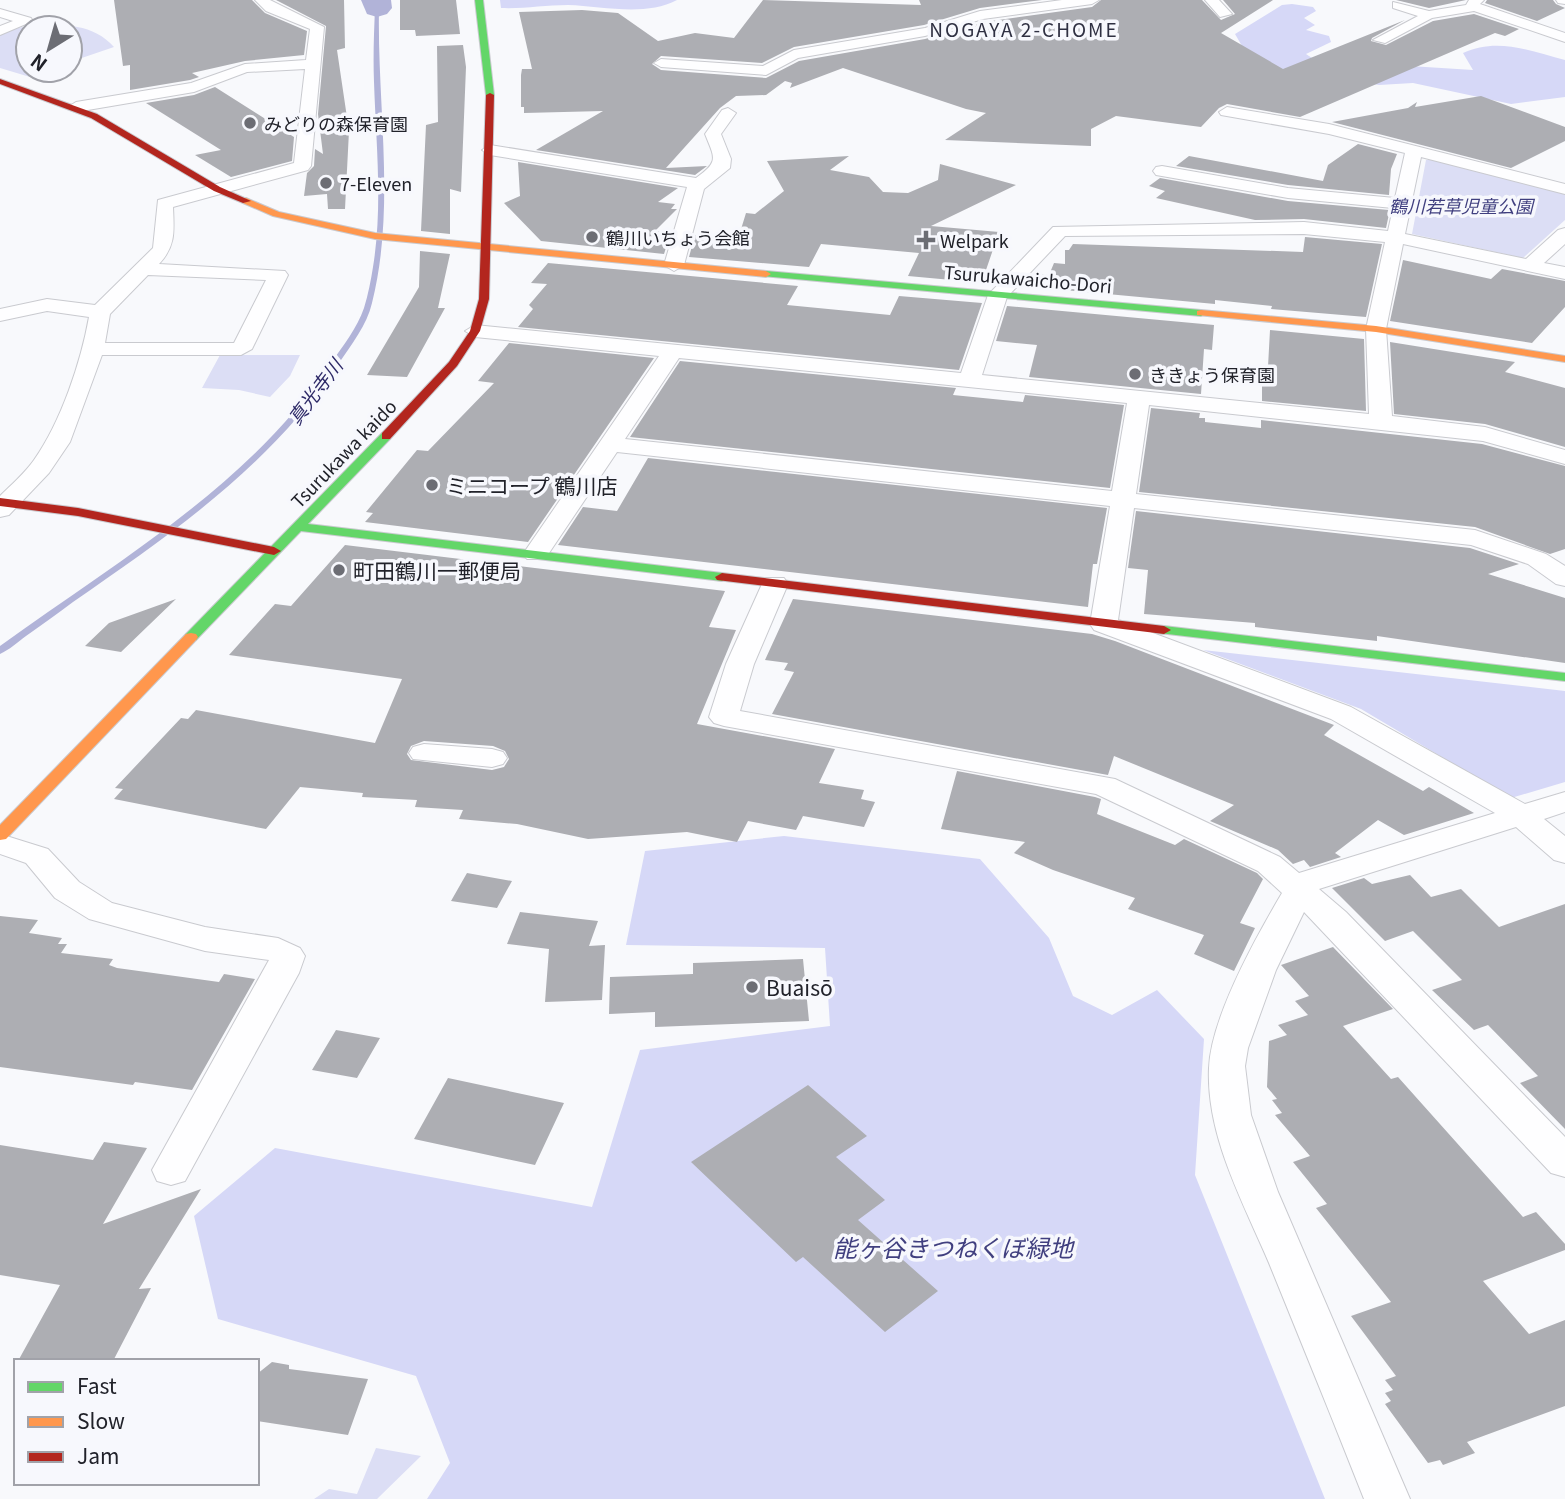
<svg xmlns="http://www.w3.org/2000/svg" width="1565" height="1499" font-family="Georgia,'Noto Sans JP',serif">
<rect width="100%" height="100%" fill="#f8f9fc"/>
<!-- green -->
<path fill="#dcdef5" d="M34,24C63,24 94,24 114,47L70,62V28H28V70H62L50,83L0,68V33Z
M1438,159L1565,193V220L1523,258L1412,234L1426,160Z
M220,355H300L290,376L270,397L239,390L202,388Z
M376,1448L421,1456L377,1499H314L329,1489L357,1494Z"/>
<!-- forest -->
<path fill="#d6d8f7" d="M500,0H677C645,17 602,6 568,5C545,5 523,9 501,8Z
M1292,4L1313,7L1316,11L1304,18L1315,25L1306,30L1329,36L1331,42L1306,54L1315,60L1473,70L1463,53C1497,37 1531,51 1565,60V97L1511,104L1413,83L1379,85L1274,68L1242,46L1235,34L1282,5Z
M1203,650L1565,691V782L1511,798L1361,709Z
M784,836L980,859L1049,938L1073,996L1112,1015L1157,990L1204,1039L1195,1175L1325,1499H427L450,1463L416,1376L218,1319L194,1216L275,1148L592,1207L640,1050L830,1026L825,948L626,945L645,851Z"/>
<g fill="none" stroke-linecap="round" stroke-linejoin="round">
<!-- stream -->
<path fill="#b1b3d8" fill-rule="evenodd" d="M377,7L379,8C377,106 396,207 372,303C367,325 351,345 339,363C269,467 174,532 73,602C58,613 42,625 26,636C18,642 9,650 0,654V646C117,561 249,486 331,363C343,346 357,328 364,308C368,295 371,280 373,267C383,206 376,143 374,82C373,57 374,33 375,8Z"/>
<!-- river -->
<path fill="#b1b3d8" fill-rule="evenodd" d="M361,0H391L392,8L387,14L377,17L367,14Z"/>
</g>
<!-- building -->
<path fill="#adaeb3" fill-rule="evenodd" d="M114,0H252L265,13L307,31L304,55L245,61L192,73L199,77L190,80L130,90V65L123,66Z
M276,0H344L345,48L337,50L349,131L345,209H328L327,194L304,196L307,173L314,166L315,149L323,154L318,114L326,26Z
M400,0H456L460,34L416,36L415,30H400Z
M763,0L921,5L919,0H1042L980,8L924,25L794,47L762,63L661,56L652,64L661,70L766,78L799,61L925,39L984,22L1092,7L1101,0H1202L1221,20L1235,14L1223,0H1273L1221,33L1283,69L1405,20L1372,38L1371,41L1386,45L1433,21L1474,14L1519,29L1505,36L1495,33L1300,117L1227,104L1219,108L1201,127L1116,116L1091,129V146L945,140L986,113L966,109L843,68L790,88L792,83L785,81L766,95L736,96L720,108L666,168L707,166L695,175L536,150L603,111L524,113V107H521V75L522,69H532L519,12L582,10L618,13L658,41L695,33L734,38Z
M1396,0H1466L1429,8Z
M1487,0H1553L1556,4L1565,8L1537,21L1485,3Z
M463,45L466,67L461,192L450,189V234L421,231L426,125L438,122L437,46Z
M215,87L294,137L292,161L231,177L195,155L221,150L146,103L194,95Z
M1481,96L1565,127V141L1511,168L1332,122L1408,108L1417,102L1415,107Z
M1358,144L1397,154L1391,169L1389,195L1288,185L1176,166L1189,156L1323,181L1328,165Z
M849,156L830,170L869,177L883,192L908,193L938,180L940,164L1016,185L931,226L999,232L986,270L1006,272L995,284L908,276L919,253L821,244L809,267L689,257L695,235L738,239L746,213L755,214L784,191L767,161Z
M518,162L678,188L658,202L675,204L671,209H677L655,231L671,232L664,254L541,241L504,203L520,196Z
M1160,178L1288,201L1389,210V214L1386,228L1304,219L1255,220L1156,198L1165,191L1149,186Z
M1305,237L1382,244L1366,317L1271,309L1272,306L1215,300V304L1021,286L1032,274L1049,275L1054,263L1065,264V250H1069L1073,244L1303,252Z
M420,251L450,254L438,308H445L407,377L367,375L419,287Z
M1403,260L1491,279L1502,269L1565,281V307L1532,343L1390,321Z
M548,263L798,286L787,305L890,315L899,296L982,303L959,370L518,327L533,309L529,305L547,284L531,283Z
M1007,306L1214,325L1212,350L1204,349L1201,394L1029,377L1037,345L996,341Z
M1270,330L1364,339L1366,411L1262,401V384L1267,385Z
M1390,342L1515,362L1505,372L1565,388V447L1485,424L1394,414Z
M509,343L654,358L528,542L365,522L373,513L366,512L417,450L428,451L494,383L478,381Z
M680,361L956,388L953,395L1023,402L1025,395L1124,405L1110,488L630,437Z
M1151,408L1200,413L1199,418H1205V422L1261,428V420L1482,444L1565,466V549L1550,554L1475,527L1139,492Z
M648,458L1107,508L1097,564H1093L1088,607L558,545L583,507L617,511Z
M1136,511L1470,548L1519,564L1488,574L1565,598V663L1377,636V641L1255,627V623L1144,614L1148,570L1128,568Z
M345,545L725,591L709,627L736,630L697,724L835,749L819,783L864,790L861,799L875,802L864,827L803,816L796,830L748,821L737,842L687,832L588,839L517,824L459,819L463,810L415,807L417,800L362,797L363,793L300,787L266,829L114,799L123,789L115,788L181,718L188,719L196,710L375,743L402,679L229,655L275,604L291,606ZM424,741L493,746L505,751L509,759L504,767L492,770L411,760L407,754L411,746Z
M176,599L121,652L85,646L109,623Z
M793,599L1092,634L1115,641L1334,725L1324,735L1423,791L1429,787L1474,813L1404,835L1378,820L1335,853L1341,857L1310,867L1304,860L1293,864L1278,850L1210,821L1234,805L1114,756L1108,775L772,714L794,672L784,670L788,663L765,660Z
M957,771L1095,797L1101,799L1097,814L1175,845L1184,839L1257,873L1263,879L1240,923L1255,928L1234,971L1194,954L1204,935L1128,909L1135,898L1053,870L1014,853L1025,842L941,829Z
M467,873L512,881L497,908L451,901Z
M1410,875L1431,897L1461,889L1499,927L1565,904V1129L1520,1083L1538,1076L1488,1025L1474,1030L1432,990L1462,980L1413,931L1385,941L1332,888L1364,878L1372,884Z
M520,912L598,921L589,946L605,945L602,1000L545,1002L549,949L507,944Z
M0,916L38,920L29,933L62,938L58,944H67L61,953L113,959L109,965L117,968L219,982L224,974L255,979L192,1090L135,1082L133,1085L0,1067Z
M1333,947L1393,1009L1343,1026L1391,1079L1398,1077L1523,1217L1536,1212L1565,1244V1250L1483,1281L1529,1334L1565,1320V1406L1467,1442L1475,1453L1443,1465L1440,1460L1428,1463L1385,1404L1391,1401L1385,1393L1393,1390L1385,1380L1396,1376L1351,1316L1391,1302L1316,1208L1327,1204L1293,1162L1310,1156L1275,1115L1282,1113L1272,1100L1277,1099L1267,1087L1269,1041L1287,1035L1278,1025L1308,1015L1295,1001L1309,996L1281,965Z
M803,959L809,1021L655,1027V1012L609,1014L610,977L693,974V963Z
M336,1030L380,1038L357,1078L312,1070Z
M448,1078L564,1103L535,1165L414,1139Z
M808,1085L867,1136L836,1157L885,1200L858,1220L938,1291L885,1332L803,1257L796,1262L691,1162Z
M104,1142L147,1148L103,1224L201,1189L139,1289L151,1288L113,1361H18L60,1285L0,1275V1145L93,1160Z
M272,1362L289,1365V1369L368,1379L348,1435L257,1421V1374Z"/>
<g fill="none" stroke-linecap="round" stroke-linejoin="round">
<defs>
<path id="street" d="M255,0H270L324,27L311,166L308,170L173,207C174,231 176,246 159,264L285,271L288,275L252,349L241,355H102L70,442L49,473L9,515L0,517V496C11,485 25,473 34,460C61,422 81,362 89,317L47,311L0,321V309L47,299L95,305L153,248L158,200L294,163L305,69L247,72L194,92L76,112L68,107L76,102L191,83L245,64L306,60L310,29L266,11ZM148,275L266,280L234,343H105L110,314Z
M1062,0H1099L1092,4L983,19L925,36L798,58L766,75L661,67L654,63L661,59L763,66L794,50L925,28L980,11Z
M1205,0H1219L1232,14L1220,17Z
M1469,0H1484L1480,4L1565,33V42L1474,11L1432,18L1385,43L1373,40L1418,16L1393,8V2L1429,11L1466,5Z
M1556,0H1565V4L1558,3Z
M0,9L31,18L33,21L0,35V26L13,21L0,17Z
M1227,107L1329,124L1565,184V194L1421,157L1405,234L1526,259L1558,230L1565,228V244L1544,263L1565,267V279L1403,244L1386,329L1392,416L1485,427L1565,450V464L1483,441L1149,405L1136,494L1475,530L1546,554L1565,566V586L1556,584L1528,564L1471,545L1134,508L1118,620L1351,707L1525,804L1565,792V812L1544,819L1565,836V863L1554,860L1516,827L1319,889L1346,912L1565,1137V1177L1551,1173L1304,912L1276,970L1248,1048L1245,1066L1251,1115L1278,1192L1410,1499H1364C1333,1420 1301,1342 1269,1263C1243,1202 1206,1136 1209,1068C1211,1017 1256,937 1282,893L1258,871L1096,794L724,726L714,723L709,717L726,664L762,584L766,578H784L788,584L754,664L740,711L1115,779L1280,857L1299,873L1495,813L1331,719L1094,630L1090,624L1110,506L617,452L545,559H527L523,554L659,356L475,337L465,331L475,325L961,373L988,295L1053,227L1304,222L1388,231L1393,208L1288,198L1156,175L1153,171L1156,167L1162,166L1288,188L1395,198L1405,153L1329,134L1221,115L1219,112ZM1304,234L1385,242L1366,329L1369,414L982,375L1007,297L1065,236ZM679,358L1127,403L1112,491L625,439Z
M728,108L736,113L721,134L731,159L730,168L704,189L684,265L674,271L664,265L687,187L490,155L482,150L490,145L696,178C719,161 715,159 705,134L722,110Z
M424,744L492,749L503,752L507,758L503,764L492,767L413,759L409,753L413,747Z
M0,834L48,849L79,882L112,903L205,927L278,938L300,948L305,956L299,973L185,1181L171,1185L157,1181L152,1170L269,960L205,951L89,919L55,898L26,863L0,854Z"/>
<path id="fast" d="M475,0H483L494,95L490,97L486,95Z
M766,271L1201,310L1206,313L1201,316L762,276L761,274Z
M386,432L390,433V439L308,524L722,573L729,577L722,581L301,531L196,640H186L184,637L186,634L382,433Z
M1164,626L1565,673V681L1159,633L1157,630L1159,627Z"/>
<path id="slow" d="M246,198L279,212L375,233L766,271L771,274L766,277L375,239L273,216L243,203V199Z
M1201,310L1376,326L1565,356V362L1376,332L1197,315V311Z
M191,633L196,634L198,637L196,640L6,839L0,840V825L186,634Z"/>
<path id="jam" d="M0,79L97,114L220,187L251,201L243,203L214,191L91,118L0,84Z
M490,93L494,95L489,299L480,331L457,366L390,439H382V433L449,362L470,331L479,299L486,95Z
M0,498L78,508L274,547L281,551L274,555L78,516L0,506Z
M722,573L1164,626L1171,630L1164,634L717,580L715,577Z"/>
</defs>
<!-- street casing -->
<use href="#street" stroke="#c9cacf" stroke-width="2"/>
<!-- fast casing -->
<use href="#fast" stroke="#c9cacf" stroke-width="2"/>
<!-- slow casing -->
<use href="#slow" stroke="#c9cacf" stroke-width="2"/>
<!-- jam casing -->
<use href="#jam" stroke="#c9cacf" stroke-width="2"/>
<!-- street -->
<use href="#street" fill="#fefeff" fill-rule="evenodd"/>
<!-- fast -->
<use href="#fast" fill="#63d668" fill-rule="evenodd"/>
<!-- slow -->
<use href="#slow" fill="#ff974d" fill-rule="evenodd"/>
<!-- jam -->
<use href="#jam" fill="#b3261e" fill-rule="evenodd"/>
</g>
<!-- markers -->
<g fill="#6c6d74" stroke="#f7f8fd" stroke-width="2.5">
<circle cx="250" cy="123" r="7"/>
<circle cx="326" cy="183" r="7"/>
<circle cx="592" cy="237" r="7"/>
<path d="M922.5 229.5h7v7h7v7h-7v7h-7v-7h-7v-7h7z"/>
<circle cx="1135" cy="374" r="7"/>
<circle cx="432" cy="485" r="7"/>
<circle cx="339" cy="570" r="7"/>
<circle cx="752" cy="987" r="7"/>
</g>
<g text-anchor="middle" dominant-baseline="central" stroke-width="7" stroke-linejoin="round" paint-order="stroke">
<!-- far-poi labels -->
<g font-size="18" fill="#21222a" stroke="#f7f8fd" text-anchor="start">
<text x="264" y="123">みどりの森保育園</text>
<text x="340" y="183">7-Eleven</text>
<text x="606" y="237">鶴川いちょう会館</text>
<text x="940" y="240">Welpark</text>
<text x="1149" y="374">ききょう保育園</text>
</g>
<!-- far-park labels -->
<g font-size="18" font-style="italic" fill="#403f7f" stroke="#f7f8fd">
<text x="1461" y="205">鶴川若草児童公園</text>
</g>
<!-- far-street labels -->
<g font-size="18" fill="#21222a" stroke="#f7f8fd">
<text transform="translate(1028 278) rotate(5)">Tsurukawaicho-Dori</text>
<text transform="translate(343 453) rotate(-46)">Tsurukawa kaido</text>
</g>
<!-- far-neighbourhood labels -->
<g font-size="19" letter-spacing="2" fill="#2f3042" stroke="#f7f8fd">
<text x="1024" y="28">NOGAYA 2-CHOME</text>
</g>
<!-- far-water labels -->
<g font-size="19" font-style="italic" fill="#2e2a68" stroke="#f7f8fd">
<text transform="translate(314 391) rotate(-53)">真光寺川</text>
</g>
<!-- poi labels -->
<g font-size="21" fill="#21222a" stroke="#f7f8fd" text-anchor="start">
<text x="446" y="485">ミニコープ 鶴川店</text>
<text x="353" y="570">町田鶴川一郵便局</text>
<text x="766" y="987">Buaisō</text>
</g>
<!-- near-park labels -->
<g font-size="24" font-style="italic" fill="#403f7f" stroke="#f7f8fd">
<text x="953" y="1246">能ヶ谷きつねくぼ緑地</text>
</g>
</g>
<!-- legend -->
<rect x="14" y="1359" width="245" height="126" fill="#f7f8fd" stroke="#a1a2a9" stroke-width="2"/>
<rect x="28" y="1382" width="35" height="10" fill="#63d668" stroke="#a1a2a9" stroke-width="2"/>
<text x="77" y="1394" font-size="21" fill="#21222a">Fast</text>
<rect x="28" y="1417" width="35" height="10" fill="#ff974d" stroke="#a1a2a9" stroke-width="2"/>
<text x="77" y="1429" font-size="21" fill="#21222a">Slow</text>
<rect x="28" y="1452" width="35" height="10" fill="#b3261e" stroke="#a1a2a9" stroke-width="2"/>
<text x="77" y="1464" font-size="21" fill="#21222a">Jam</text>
<!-- north arrow -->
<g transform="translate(49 49) rotate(217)"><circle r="33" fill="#f7f8fd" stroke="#a1a2a9" stroke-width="2"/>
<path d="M0-5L12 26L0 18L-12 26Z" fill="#6c6d74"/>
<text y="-10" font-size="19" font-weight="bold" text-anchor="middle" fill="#21222a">N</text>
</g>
</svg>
